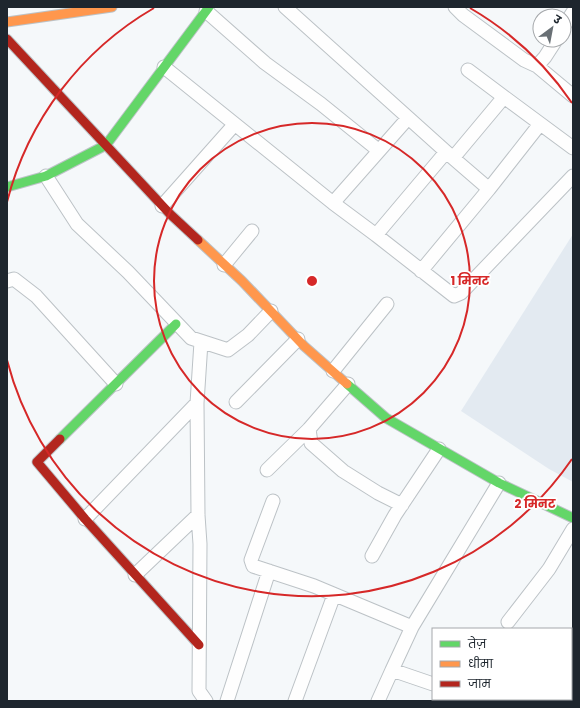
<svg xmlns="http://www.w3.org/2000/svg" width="580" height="708" font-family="Poppins,'Noto Sans Devanagari',sans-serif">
<rect width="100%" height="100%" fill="#f5f8fa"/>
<!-- built -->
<path fill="#e3eaf1" d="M573,234V482L549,469L461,411Z"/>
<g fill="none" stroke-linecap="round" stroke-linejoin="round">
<defs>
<path id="street" d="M285,7L453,158L489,189
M455,7L463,15L524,60L537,66L545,57L556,40
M206,11L265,63L321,104L378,150
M564,26L573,12
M537,66L573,96
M164,67L333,203L408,118
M468,70L504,97
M453,158L504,97L573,148
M46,176L77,224L128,272L191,338L228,350L248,335L271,311
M333,203L376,235L446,152
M162,206L234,125
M376,235L454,296L461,293L573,176
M224,265L252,231
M421,271L489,189L540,124
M7,281L14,279L36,296L116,384
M201,342L197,403L198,515L200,544L199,691L206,701
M333,371L387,304
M236,402L298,339
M309,429L311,443L343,471L378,493L402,505
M267,470L309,429L348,384
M273,501L251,560L253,566L314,586L412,627
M85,519L197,403
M372,556L395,515L439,449
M135,575L198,515
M508,622L549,569L573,529
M392,670L412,627L499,483
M571,674L573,670
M466,699L471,701
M227,701L269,571
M295,701L334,595
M378,701L392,670L433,684
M558,701L559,699"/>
<path id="fast" d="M7,187L46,176L106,145L209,7
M347,384L386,418L499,483L573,518
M60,439L176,324"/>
<path id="slow" d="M7,22L112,7
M198,240L242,281L304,346L347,384"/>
<path id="jam" d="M7,39L170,214L198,240
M60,439L37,462L85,519L199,645"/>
</defs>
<!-- street casing -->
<use href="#street" stroke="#bcc2c6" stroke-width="15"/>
<!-- fast casing -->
<use href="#fast" stroke="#bcc2c6" stroke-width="11"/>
<!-- slow casing -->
<use href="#slow" stroke="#bcc2c6" stroke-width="11"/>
<!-- jam casing -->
<use href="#jam" stroke="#bcc2c6" stroke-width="11"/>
<!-- street -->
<use href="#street" stroke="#fefefe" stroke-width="13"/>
<!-- fast -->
<use href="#fast" stroke="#63d668" stroke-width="9"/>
<!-- slow -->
<use href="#slow" stroke="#ff974d" stroke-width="9"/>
<!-- jam -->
<use href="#jam" stroke="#b3261e" stroke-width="9"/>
</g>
<!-- distance rings -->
<g fill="none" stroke="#d62828" stroke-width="2">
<circle cx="312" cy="281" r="158"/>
<path d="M572 459A315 315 0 0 1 7 360M7 202A315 315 0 0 1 154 8M470 8A315 315 0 0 1 572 103"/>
</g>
<circle cx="312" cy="281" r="6" fill="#d62828" stroke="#fff" stroke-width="2"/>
<g font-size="12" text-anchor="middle" font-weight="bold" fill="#d62828" stroke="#fff" stroke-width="3.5" stroke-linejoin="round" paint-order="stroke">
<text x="470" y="285">1 मिनट</text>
<text x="535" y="508">2 मिनट</text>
</g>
<!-- border -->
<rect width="580" height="708" fill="none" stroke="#1e262e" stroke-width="16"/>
<!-- legend -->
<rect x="432" y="628" width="140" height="72" fill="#ffffff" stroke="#a5a8ab"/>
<rect x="440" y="641" width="20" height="6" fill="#63d668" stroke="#a5a8ab"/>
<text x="468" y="648" font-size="12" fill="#1e262e">तेज़</text>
<rect x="440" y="661" width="20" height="6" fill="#ff974d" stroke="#a5a8ab"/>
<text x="468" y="668" font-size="12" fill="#1e262e">धीमा</text>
<rect x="440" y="681" width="20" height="6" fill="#b3261e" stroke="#a5a8ab"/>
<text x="468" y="688" font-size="12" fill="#1e262e">जाम</text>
<!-- north arrow -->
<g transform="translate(552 28) rotate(32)"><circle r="19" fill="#ffffff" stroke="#a5a8ab"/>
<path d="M0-3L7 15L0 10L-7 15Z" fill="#697075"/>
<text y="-6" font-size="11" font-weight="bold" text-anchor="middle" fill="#1e262e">उ</text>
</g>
</svg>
